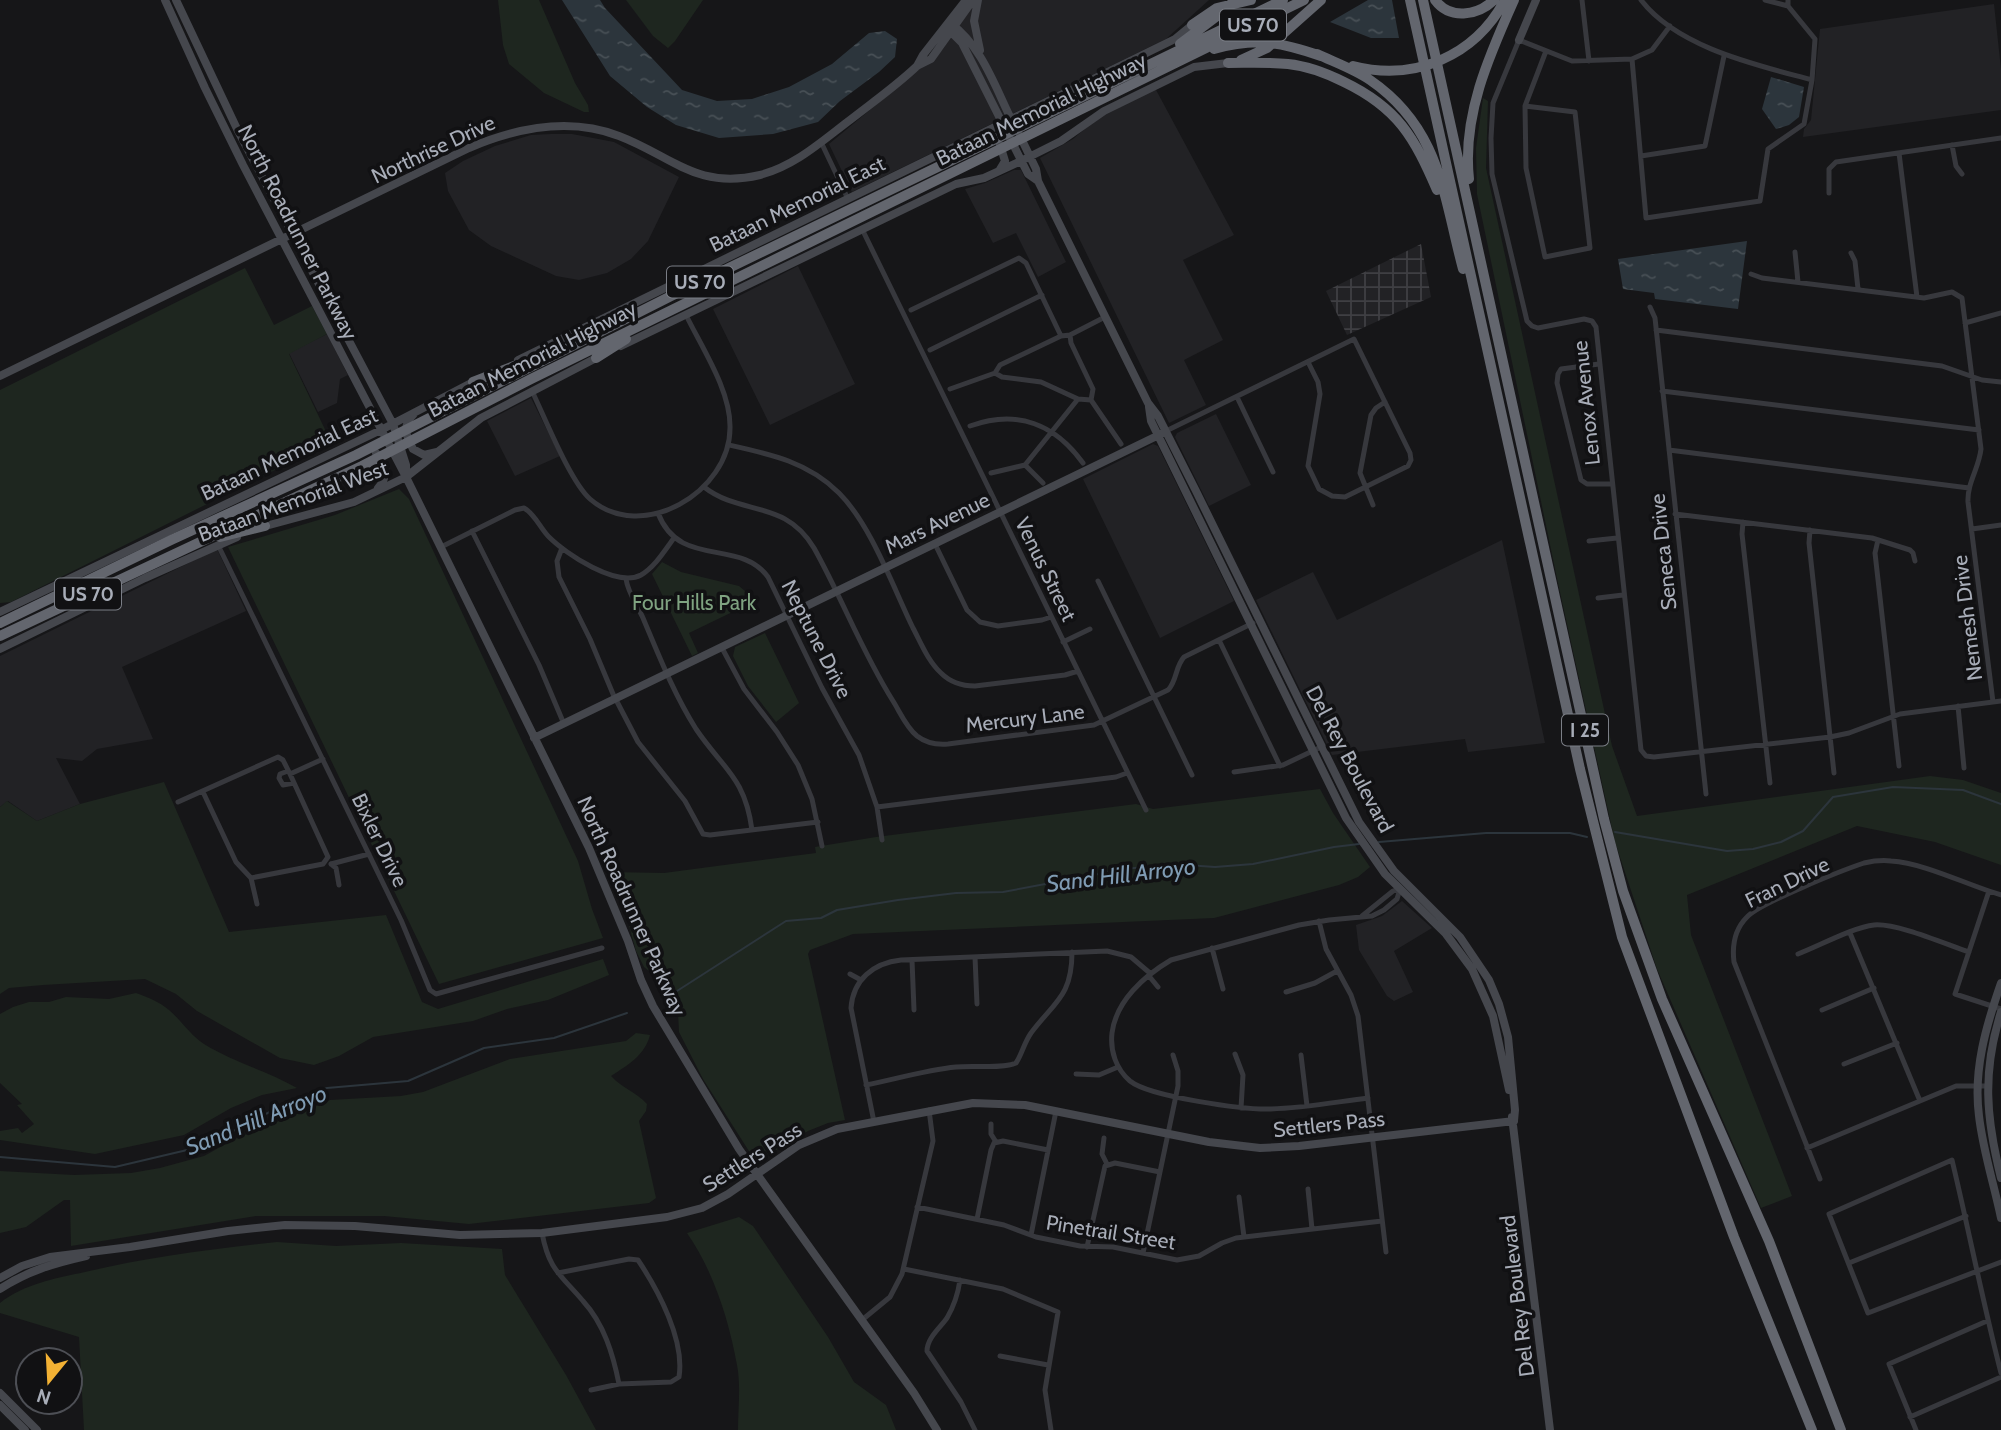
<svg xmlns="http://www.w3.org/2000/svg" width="2001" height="1430" font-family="Cabin,sans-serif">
<defs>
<pattern id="industrial-grid" width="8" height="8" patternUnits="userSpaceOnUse" patternTransform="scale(1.75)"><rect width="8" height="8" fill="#222225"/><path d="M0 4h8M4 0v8" fill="none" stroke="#3f3f43"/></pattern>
<pattern id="water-ripples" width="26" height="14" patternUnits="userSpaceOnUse" patternTransform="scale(1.75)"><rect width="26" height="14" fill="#2c353c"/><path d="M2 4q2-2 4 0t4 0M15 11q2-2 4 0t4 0" fill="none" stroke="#485056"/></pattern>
</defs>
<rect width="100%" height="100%" fill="#161618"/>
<!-- built -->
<path fill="#222225" d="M974,0H1209L1166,39L852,192L829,144L943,49Z
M1994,4L2001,69V110L1803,137L1804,129L1811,120L1820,29Z
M1155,88L1234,235L1183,260L1223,340L1184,360L1206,405L1169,423L1040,158L1073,139L1101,115Z
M551,134H572L614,142L679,177L648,241L631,259L607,273L579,280L556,276L491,246L469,230L448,191L445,173L463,161L495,146L531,135Z
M1014,170H1021L1066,262L1038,277L1016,233L993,243L965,189L985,183Z
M798,266L855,384L770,425L713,309Z
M327,334L348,375L340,379L337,403L318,412L289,353Z
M531,398L560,456L515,476L487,421Z
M1216,414L1251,485L1209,506L1175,437L1177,433Z
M1153,444L1158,446L1234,601L1160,638L1083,479Z
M1502,540L1545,743L1468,752L1465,739L1332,755L1256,600L1313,572L1337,620Z
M217,549L246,611L122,667L153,739L97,749L82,761L56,758L80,804L37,821L8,801L0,807V656Z
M1402,901L1432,928L1394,951L1413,992L1394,1001L1387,996L1359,950L1356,925L1382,916Z"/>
<!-- industrial -->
<path fill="url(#industrial-grid)" d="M1421,244L1431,297L1347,335L1326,291Z"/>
<!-- green -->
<path fill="#1e261f" d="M498,0H539L575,83L588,105L589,112H584L544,93L509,64L503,45Z
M626,0H703L675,41L668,48L653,36Z
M1483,98L1488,101L1486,168L1612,746L1637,816L1930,776L1963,780L2001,793V865L1935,842L1857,826L1687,895L1691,935L1792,1196L1761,1208L1657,969L1615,842L1558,583L1477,194L1476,148Z
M245,268L274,325L312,306L327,334L289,354L331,442L11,602L0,603V390Z
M399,489L409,499L578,861L592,909L603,938L439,984L228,547L335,515Z
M662,562L681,572L739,586L745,591L751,603L689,633L698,653L692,656L652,574Z
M765,633L799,703L776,722L748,686L733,656L735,647Z
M164,782L229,932L386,915L422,1002L438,1009L603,959L609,975L548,1000L507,1009L473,1021L373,1037L339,1056L314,1065L280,1058L197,1011L176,994L145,979L43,985L9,988L0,994V807L7,801L37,821L80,804Z
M1320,789L1333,813L1370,867L1358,877L1339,885L1214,918L853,934L810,950L808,954L845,1120L828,1123L808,1131L758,1161L754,1159L703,1079L679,1032L678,1012L655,976L644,967L636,951L619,889L607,872L664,873L816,853L815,847L876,837L1136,804L1153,809Z
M136,993C147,997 160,1002 169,1010C182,1021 190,1035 204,1044C233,1062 267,1071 297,1088L262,1095L231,1108L184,1135L95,1154L0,1140V1131L18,1128L22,1133L34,1124L17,1105L22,1104L0,1083V1014L13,1007L29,1002H49L66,997L109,999Z
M636,1033L650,1035C645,1055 628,1065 611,1076C622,1088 636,1092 647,1104L646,1111L639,1121L656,1198L649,1203L469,1224L384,1216H256L71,1246L70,1200H64L26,1227L0,1233V1171L74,1175L131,1173L160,1168L204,1156L235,1139L330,1100L401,1096L423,1092L510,1059L626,1041Z
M739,1217L753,1226L828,1337L854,1382L886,1405L896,1430H738C738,1409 741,1385 737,1365C729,1320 713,1270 687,1233Z
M277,1242L336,1246L401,1243L502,1249L505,1275L566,1375L596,1430H84L79,1337L0,1313V1303C24,1284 56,1278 85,1272C149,1257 213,1249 277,1242Z"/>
<!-- water -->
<path fill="url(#water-ripples)" d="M562,0H600L605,8L682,90L717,101L752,99L789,87L832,64L869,33L885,31L897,39L895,57L879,72L840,101L818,122L773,134L719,138L676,125L647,107L610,76Z
M1368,0H1392L1399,38H1371L1330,22Z
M1771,77L1804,87L1799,117L1789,125L1776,129L1762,109Z
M1747,241L1738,309L1655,299L1654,293L1623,289L1618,259Z"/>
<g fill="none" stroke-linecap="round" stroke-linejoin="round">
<!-- stream -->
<path stroke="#2c353c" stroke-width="2" d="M1615,832L1727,851L1753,849L1781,842L1803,831L1833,797L1893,787L1963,790L2001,804
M1379,842L1486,833H1570L1587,837
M677,991L786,921L821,918L837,910L898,900L956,893L1003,892L1125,869L1172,864L1215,867L1253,864L1334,847L1359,844
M0,1157L115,1167L204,1146L285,1104L327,1088L408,1081L484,1048L554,1038L627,1013"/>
<!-- street -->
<path stroke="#37383d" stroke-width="5" d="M1582,0L1589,61
M1641,0C1678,48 1757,65 1812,80
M1765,0L1788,6
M1670,26L1652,50L1632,59L1572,61L1519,40L1493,103L1491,138L1492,174L1527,321L1532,326L1538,328L1584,319L1592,321L1596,327L1641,750L1646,756L1654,757L1830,737L1849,733L1900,714L2001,701
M1632,59L1646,218L1760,201L1768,149L1804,124L1812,80L1815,39L1788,6V0
M1525,106L1575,112L1590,248L1545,257L1526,168L1525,106L1546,51
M821,142L848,199
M1952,145L1956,166L1962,174
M1899,153L1917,297
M1641,156L1705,146L1724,56
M1829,193V169L1836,162L2001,138
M862,229L1146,810
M1795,252L1798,282
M1851,253L1855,261L1858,289
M1751,274L1762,278L1924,298L1952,292L1962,298L1981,449C1979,468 1967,483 1968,502L1993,702
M1650,307L1655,318L1706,794
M911,310L1019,258L1026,263L1061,336
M1965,323L2001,313
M1656,330L1942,366L1982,380L2001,382
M1070,335L1071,343L1093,389L1091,400L1121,444
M930,350L1042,295
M1599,364L1561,369L1558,374L1557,383L1581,480L1587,484H1612
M995,373L1002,377L1041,382L1078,399
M950,389L995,373L1000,365L1061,336L1070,335L1105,317
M532,391C545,418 570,481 590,499C642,544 730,492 730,428C731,391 702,348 686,315
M1662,391L1979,430
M1237,397L1273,472
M970,426C1017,409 1055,424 1083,463
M1166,431L1354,339L1410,453L1411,460L1408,466L1345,497L1332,496L1319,489L1308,466L1320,394L1318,382L1308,362
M729,445C770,454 808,462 839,493C871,525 893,587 913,628C921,643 928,661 941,673C950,682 962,686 975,686L1065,675L1078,671
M1669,450L1969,488
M1025,465L1043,483
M991,473L1025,465L1078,399L1091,400
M704,487C741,516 785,499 814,548C842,598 862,652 893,701C900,712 906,727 917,736C926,743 936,745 948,744L1094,725L1168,690C1177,681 1175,667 1184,657L1253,623
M1373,505L1360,473L1371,415L1376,408L1385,402
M658,513C679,569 740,538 768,577L822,688L859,755L877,807L882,840
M1675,514L1872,538L1910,550L1913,553L1915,561
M1743,522L1742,534L1770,783
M1972,529L2001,525
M1810,530L1809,543L1834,773
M472,531L539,665L564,724
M1878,540L1875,553L1899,766
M1589,541L1617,538
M935,544L967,610L980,622L998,626L1042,620L1051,617
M218,545L401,920L430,990L436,994L602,948
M441,547L515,510L524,508C535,514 540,528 549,537C566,554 617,588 641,575C655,567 665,550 674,538
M562,548L557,561L559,577L590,639L613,694L638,742L685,801L703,834
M626,579C628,593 637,605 643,618C659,656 674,694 696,729C723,769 745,777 752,830
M1098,581L1192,775
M1598,598L1623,595
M1219,640L1280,766
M1063,642L1090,629
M722,648L744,689L777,732L798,765L812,799L822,846
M1958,706L1964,768
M288,771L280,774L279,778L283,785L294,783
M1234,772L1283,765L1321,747
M203,792L236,862L251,878L323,864L328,857L290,774
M178,802L278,757L283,760L290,774L323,759
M877,807L1116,777L1127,773
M703,834L710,835L818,822
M331,864L369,854
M331,864L336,868L339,885
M251,878L257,904
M2001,895L1989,891L1955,994L2001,1009
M1362,916L1393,891L1399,889
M1319,921L1326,949L1351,995L1358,1016L1386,1252
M1850,933L1920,1101
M1212,948L1223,989
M1798,954C1819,946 1854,927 1874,925C1897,923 1945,944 1969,952
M975,957L977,1004
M912,960L914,1010
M850,974L861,980
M1149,976L1158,987
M1286,992L1315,983L1337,971
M1822,1010L1874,988
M1235,1054L1243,1075L1241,1108
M1301,1055L1307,1106
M1844,1064L1897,1043
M1076,1074L1099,1075L1118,1067
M866,1085C896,1079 926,1070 956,1067C973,1065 1002,1069 1016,1063C1022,1054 1024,1043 1031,1033C1054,1002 1072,997 1072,952
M1368,1098C1336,1102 1303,1108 1271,1109C1245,1110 1150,1097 1130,1081C1116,1069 1110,1051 1112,1033C1116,1001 1144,976 1171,960L1299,925L1329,920L1372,916L1384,910L1397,899L1400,889
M874,1122L851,1008C853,980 873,963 901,960L1107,951L1131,957L1151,974
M991,1124V1134L996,1142
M1104,1138L1102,1154L1107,1164
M1807,1148L1956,1086H1987
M1820,1179L1734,962C1732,946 1735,929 1747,917C1760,903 1843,870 1864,863C1873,861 1882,860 1891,861C1922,863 1959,881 1989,891
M1308,1189L1312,1229
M1239,1197L1244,1237
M917,1207L1004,1225L1036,1237L1080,1246L1113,1247L1177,1260L1199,1256L1222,1243L1236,1238L1382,1221
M977,1219L991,1150L994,1143L1003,1141L1048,1150
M542,1233C549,1270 560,1274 583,1301C604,1324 613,1354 619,1384
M1031,1235L1056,1111
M1087,1247L1105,1166L1115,1163L1160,1172
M1143,1253L1178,1086V1071L1173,1055
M2001,1262L1868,1313L1829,1214L1952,1160C1969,1231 1983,1303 2001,1373
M1849,1263L1966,1216
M904,1269L1003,1289L1058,1312L1045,1390L1051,1430
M558,1273L629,1259L638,1260C658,1290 685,1340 679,1377L671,1382L619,1384L591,1390
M960,1280C958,1294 954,1306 947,1318C940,1328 927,1338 927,1351L961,1402L975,1430
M862,1320L890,1297L902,1274L933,1141L929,1110
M1000,1356L1048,1365
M1910,1417L2001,1377
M1916,1430L1889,1364L1987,1321"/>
<!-- secondary -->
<path stroke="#45474d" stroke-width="8" d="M165,0L205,88L243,165L406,477L589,848L628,941L641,980L653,1006L739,1149L914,1393L937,1430
M176,0L238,131L393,424L406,465V477
M978,0L974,21L980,50
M950,23C982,46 995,87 1012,121
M946,27L962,43L1028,174L1038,181
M1519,40L1536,0
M917,66L923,55L966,0
M1020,136L1036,169L1038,181L1148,403L1158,416L1196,491L1359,822L1394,871L1460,937L1489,980L1499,1004L1508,1037L1515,1110L1514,1121
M999,171L1005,161L1000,145
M621,346L956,184L984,178L1021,161L1061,141L1104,111L1194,67L1228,63
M518,360L1175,39L1192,25
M0,376L469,148C516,128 570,117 619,136C672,156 696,190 760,175C795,166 822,141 850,120C873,102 896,86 917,66L931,59L973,0
M1149,407L1151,421L1346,818L1385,874L1446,934L1472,969L1493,1016L1509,1090
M413,415C402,426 406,436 413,449L424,455L437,452
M376,453C383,466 390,476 378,488
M262,527L354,502L406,477L481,418L600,356
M0,612L381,430L475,381
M0,649L145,578L237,537
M534,738L1161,434
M2001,983C1986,1026 1973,1070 1979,1116C1983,1151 1994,1184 2001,1218
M2001,1012C1982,1072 1986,1118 2001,1178
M1512,1117L1550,1430
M0,1278L22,1266L50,1257L130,1247L228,1231L285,1225L355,1226L460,1235L542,1233L667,1217L702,1208L728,1194L799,1145L837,1129L973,1103L1025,1105L1209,1142L1260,1148L1299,1146L1514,1121
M0,1289C27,1271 55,1263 86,1256
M0,1393L37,1430
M0,1405L25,1430"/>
<!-- highway -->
<path stroke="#63666e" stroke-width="10" d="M1410,0L1580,769L1622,937L1734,1237L1812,1430
M1423,0L1604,819L1623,891L1662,999L1769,1241L1841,1430
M1435,0C1450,20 1477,16 1494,0
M1192,25L1217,8L1251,0
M1180,44L1225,10L1235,0
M1214,49C1256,37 1281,42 1321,56
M1317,54C1334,62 1354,69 1370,80C1440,128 1443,194 1463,269
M1241,60L1267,48L1321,0
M1228,63C1248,63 1268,62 1288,64C1308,66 1326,73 1344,82C1398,108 1414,137 1437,190
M1353,66C1415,82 1475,56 1505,0
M1469,179C1462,116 1489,56 1514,0
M596,358L626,339
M473,382L527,361
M220,537L265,526
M0,623L171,540L356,455L673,295L1283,0
M0,636L362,466L531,379L1304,0"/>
</g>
<g text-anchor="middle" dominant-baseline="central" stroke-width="7" stroke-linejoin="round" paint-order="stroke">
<!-- shield labels -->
<g fill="#111113" stroke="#7b7e86" stroke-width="2">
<rect x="1220" y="9.5" width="66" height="31" rx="5"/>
<rect x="667" y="266.5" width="66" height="31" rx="5"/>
<rect x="55" y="578.5" width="66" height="31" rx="5"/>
<rect x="1562" y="714.5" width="46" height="31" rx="5"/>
</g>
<g font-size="19" font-weight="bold" fill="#a8adb8">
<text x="1253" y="25">US 70</text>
<text x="700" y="282">US 70</text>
<text x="88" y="594">US 70</text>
<text x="1585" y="730">I 25</text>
</g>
<!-- street labels -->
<g font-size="21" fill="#a8adb8" stroke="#111113">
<text transform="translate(1041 109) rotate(-26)">Bataan Memorial Highway</text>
<text transform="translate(433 149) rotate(-25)">Northrise Drive</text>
<text transform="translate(797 204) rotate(-26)">Bataan Memorial East</text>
<text transform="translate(298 232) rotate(63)">North Roadrunner Parkway</text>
<text transform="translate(532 359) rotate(-27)">Bataan Memorial Highway</text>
<text transform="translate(1586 403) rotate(-96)">Lenox Avenue</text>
<text transform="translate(289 454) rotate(-25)">Bataan Memorial East</text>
<text transform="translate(293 501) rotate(-20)">Bataan Memorial West</text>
<text transform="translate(937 523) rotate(-26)">Mars Avenue</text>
<text transform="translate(1663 552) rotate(-96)">Seneca Drive</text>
<text transform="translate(1046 569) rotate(64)">Venus Street</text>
<text transform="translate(1967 618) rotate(-97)">Nemesh Drive</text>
<text transform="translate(817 639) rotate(63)">Neptune Drive</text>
<text transform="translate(1025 718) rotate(-7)">Mercury Lane</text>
<text transform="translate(1350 759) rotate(62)">Del Rey Boulevard</text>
<text transform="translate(380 840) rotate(64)">Bixler Drive</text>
<text transform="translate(1787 882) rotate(-26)">Fran Drive</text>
<text transform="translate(632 906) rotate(66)">North Roadrunner Parkway</text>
<text transform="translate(1329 1124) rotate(-6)">Settlers Pass</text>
<text transform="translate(752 1157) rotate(-32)">Settlers Pass</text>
<text transform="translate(1111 1232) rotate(9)">Pinetrail Street</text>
<text transform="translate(1517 1296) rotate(-97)">Del Rey Boulevard</text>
</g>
<!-- park labels -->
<g font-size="21" fill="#7fa381" stroke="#111113">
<text x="694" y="602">Four Hills Park</text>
</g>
<!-- water labels -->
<g font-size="23" font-style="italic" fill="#7f9bb3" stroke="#111113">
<text transform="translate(1121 875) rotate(-7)">Sand Hill Arroyo</text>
<text transform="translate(256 1120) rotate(-22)">Sand Hill Arroyo</text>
</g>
</g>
<!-- north arrow -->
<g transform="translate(49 1381) rotate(198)"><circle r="33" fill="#111113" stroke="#4d4f55" stroke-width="2"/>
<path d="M0-5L12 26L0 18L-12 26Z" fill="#f2b134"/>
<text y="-10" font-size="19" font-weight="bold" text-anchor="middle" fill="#a8adb8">N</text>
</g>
</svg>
